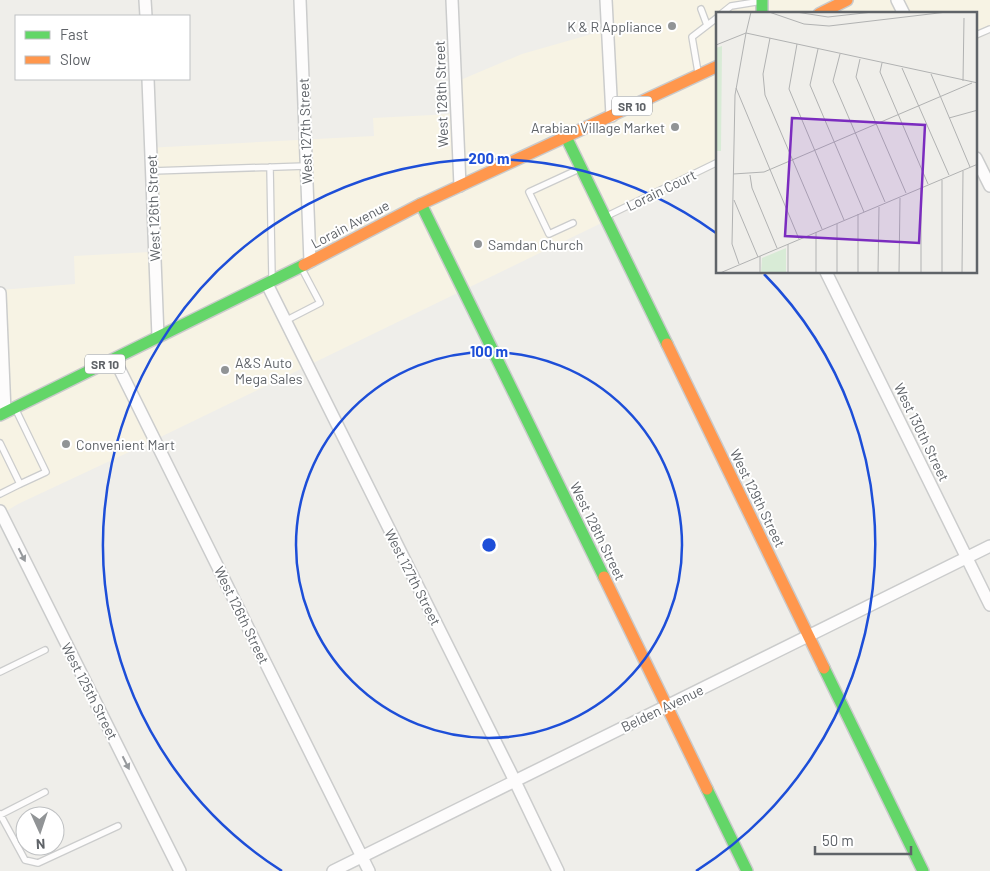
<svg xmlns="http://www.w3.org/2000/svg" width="990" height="871" font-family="Barlow,sans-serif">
<rect width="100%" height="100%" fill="#efeeea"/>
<!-- commercial -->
<path fill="#f7f3e4" d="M605,0H990V33L976,40V14H718L717,167L144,445L18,504L0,515V290L75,284L74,256L150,252L146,148L374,136L373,118L452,114L451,84L522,54L606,30Z"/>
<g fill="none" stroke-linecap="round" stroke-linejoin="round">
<defs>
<path id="lane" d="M701,9L707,25
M721,14L731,6L762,1
M976,35L990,29
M698,72L692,37L718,17
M270,167L272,278
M152,171L306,166
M607,216L718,162
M573,223L549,234L529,192L579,169
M285,321L320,303L302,269
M16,410L46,472L20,484
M0,443L20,484L0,494
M0,672L45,650
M0,814L25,860L38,863L118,826
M0,815L45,792"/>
<path id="street" d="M145,0L146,16
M300,0L310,262
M452,0L460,186
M606,0L612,116
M897,0L904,14
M148,79L158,337
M976,158L990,186
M826,272L990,605
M267,284L510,771L558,871
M0,293L5,412
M115,360L369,871
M0,511L180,871
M333,871L990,546"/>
<path id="fast" d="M762,0V14
M566,137L667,344
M421,204L604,577
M0,415L304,265
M824,668L923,871
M707,789L747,871"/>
<path id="slow" d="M819,14L847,0
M304,265L421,204L718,66
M667,344L824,668
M604,577L707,789"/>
</defs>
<!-- lane casing -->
<use href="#lane" stroke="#cbcccc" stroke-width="8"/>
<!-- street casing -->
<use href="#street" stroke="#cbcccc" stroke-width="14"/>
<!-- fast casing -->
<use href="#fast" stroke="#cacacb" stroke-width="14"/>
<!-- slow casing -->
<use href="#slow" stroke="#cacacb" stroke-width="14"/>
<!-- lane -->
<use href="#lane" stroke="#fdfcfc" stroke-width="5.5"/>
<!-- street -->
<use href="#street" stroke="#fdfcfc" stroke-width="11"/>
<!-- fast -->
<use href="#fast" stroke="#63d668" stroke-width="11"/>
<!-- slow -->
<use href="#slow" stroke="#ff974d" stroke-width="11"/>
</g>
<!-- one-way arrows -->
<defs><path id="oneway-solid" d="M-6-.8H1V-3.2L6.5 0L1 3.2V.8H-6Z" transform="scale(1.25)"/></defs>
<g fill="#96999c">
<use href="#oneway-solid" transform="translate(22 555) rotate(63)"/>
<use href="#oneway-solid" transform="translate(126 763) rotate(63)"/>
</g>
<!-- distance rings -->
<g fill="none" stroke="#1d4ed8" stroke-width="2.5">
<circle cx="489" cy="545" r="193"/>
<path d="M282 871A386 386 0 1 1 716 233M764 274A386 386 0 0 1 696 871"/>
</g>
<!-- markers -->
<g fill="#919496" stroke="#fff" stroke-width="2">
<circle cx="672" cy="26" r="5"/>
<circle cx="675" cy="127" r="5"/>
<circle cx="478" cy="244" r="5"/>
<circle cx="225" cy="370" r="5"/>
<circle cx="66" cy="444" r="5"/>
</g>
<g text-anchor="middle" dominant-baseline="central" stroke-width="4" stroke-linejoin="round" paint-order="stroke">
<!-- shield labels -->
<g fill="#fff" stroke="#8f9295" stroke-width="1">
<rect x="612" y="96.5" width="40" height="19" rx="4"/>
<rect x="85" y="354.5" width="40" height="19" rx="4"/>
</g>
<g font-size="12" font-weight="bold" fill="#5f6368">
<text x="632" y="106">SR 10</text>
<text x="105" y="364">SR 10</text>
</g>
<!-- poi labels -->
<g font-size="14" fill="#5f6368" stroke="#fff" text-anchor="start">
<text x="662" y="26" text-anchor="end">K &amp; R Appliance</text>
<text x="665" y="127" text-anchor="end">Arabian Village Market</text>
<text x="488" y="244">Samdan Church</text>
<text x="235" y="362">A&amp;S Auto<tspan x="235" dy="16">Mega Sales</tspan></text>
<text x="76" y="444">Convenient Mart</text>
</g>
<!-- street labels -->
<g font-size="14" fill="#5f6368" stroke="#fff">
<text transform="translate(441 94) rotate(-92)">West 128th Street</text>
<text transform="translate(305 131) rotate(-92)">West 127th Street</text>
<text transform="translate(661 190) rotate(-26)">Lorain Court</text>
<text transform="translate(153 208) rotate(-92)">West 126th Street</text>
<text transform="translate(350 224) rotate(-28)">Lorain Avenue</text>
<text transform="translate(922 432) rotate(64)">West 130th Street</text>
<text transform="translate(758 498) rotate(64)">West 129th Street</text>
<text transform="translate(598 531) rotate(64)">West 128th Street</text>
<text transform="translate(413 577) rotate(63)">West 127th Street</text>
<text transform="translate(242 615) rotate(64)">West 126th Street</text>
<text transform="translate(90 691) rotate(63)">West 125th Street</text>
<text transform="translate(662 708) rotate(-26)">Belden Avenue</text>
</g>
</g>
<!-- overview -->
<g transform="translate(716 12)">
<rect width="261" height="261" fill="#efeeea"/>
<path d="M6,34L5,139H0V36ZM70,236V261H45L46,246Z" fill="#d8ebd6"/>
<path fill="none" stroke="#b1b2b2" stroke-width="1" d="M53,0L88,12L113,14L231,0M80,0L112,5L157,0M54,26L47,62L49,83L106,217M81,32L73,77L128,208M0,33L30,21L35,0M102,37L94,73L148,200M124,42L117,69L169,190M144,47L140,65L190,181M166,51L164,60L212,172M186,56L233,163M215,62L254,155M247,69L248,6M20,76L83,227M233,106L262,98M17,162L48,160L256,71M34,163L36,176L61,236M18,188L42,245M23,252L16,232L19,83L30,21L262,71M4,261L262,152M44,261V244M72,261V232M100,261V220M121,261V212M142,261V202M162,261L163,195M183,261L184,186M205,261V176M226,261V168M246,261L247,159"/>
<path fill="#7b2cbf" fill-opacity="0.15" stroke="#7b2cbf" stroke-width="2.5" d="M76,106L209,113L203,231L69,224Z"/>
<rect width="261" height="261" fill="none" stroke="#5f6368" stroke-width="2.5"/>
</g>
<circle cx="489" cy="545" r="8" fill="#1d4ed8" stroke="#fff" stroke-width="2.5"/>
<g font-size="15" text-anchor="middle" font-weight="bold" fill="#1d4ed8" stroke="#fff" stroke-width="4" stroke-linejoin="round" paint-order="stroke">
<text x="489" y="164">200 m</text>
<text x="489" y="357">100 m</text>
</g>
<!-- legend -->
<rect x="15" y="15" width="175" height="65" fill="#ffffff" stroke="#bfc1c3"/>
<rect x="25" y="31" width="25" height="8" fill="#63d668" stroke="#bfc1c3"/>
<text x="60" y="40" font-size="15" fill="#5f6368">Fast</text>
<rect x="25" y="56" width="25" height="8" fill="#ff974d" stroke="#bfc1c3"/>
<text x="60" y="65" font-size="15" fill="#5f6368">Slow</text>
<!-- north arrow -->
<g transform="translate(40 831) rotate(177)"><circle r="24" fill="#ffffff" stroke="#bfc1c3"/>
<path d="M0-4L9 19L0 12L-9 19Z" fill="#919496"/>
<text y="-8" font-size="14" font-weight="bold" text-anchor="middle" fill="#5f6368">N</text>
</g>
<!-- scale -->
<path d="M815 846v8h96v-8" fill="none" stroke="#5f6368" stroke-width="2.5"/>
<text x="822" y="846" font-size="15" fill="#5f6368" stroke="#ffffff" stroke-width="4" paint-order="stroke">50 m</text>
</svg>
